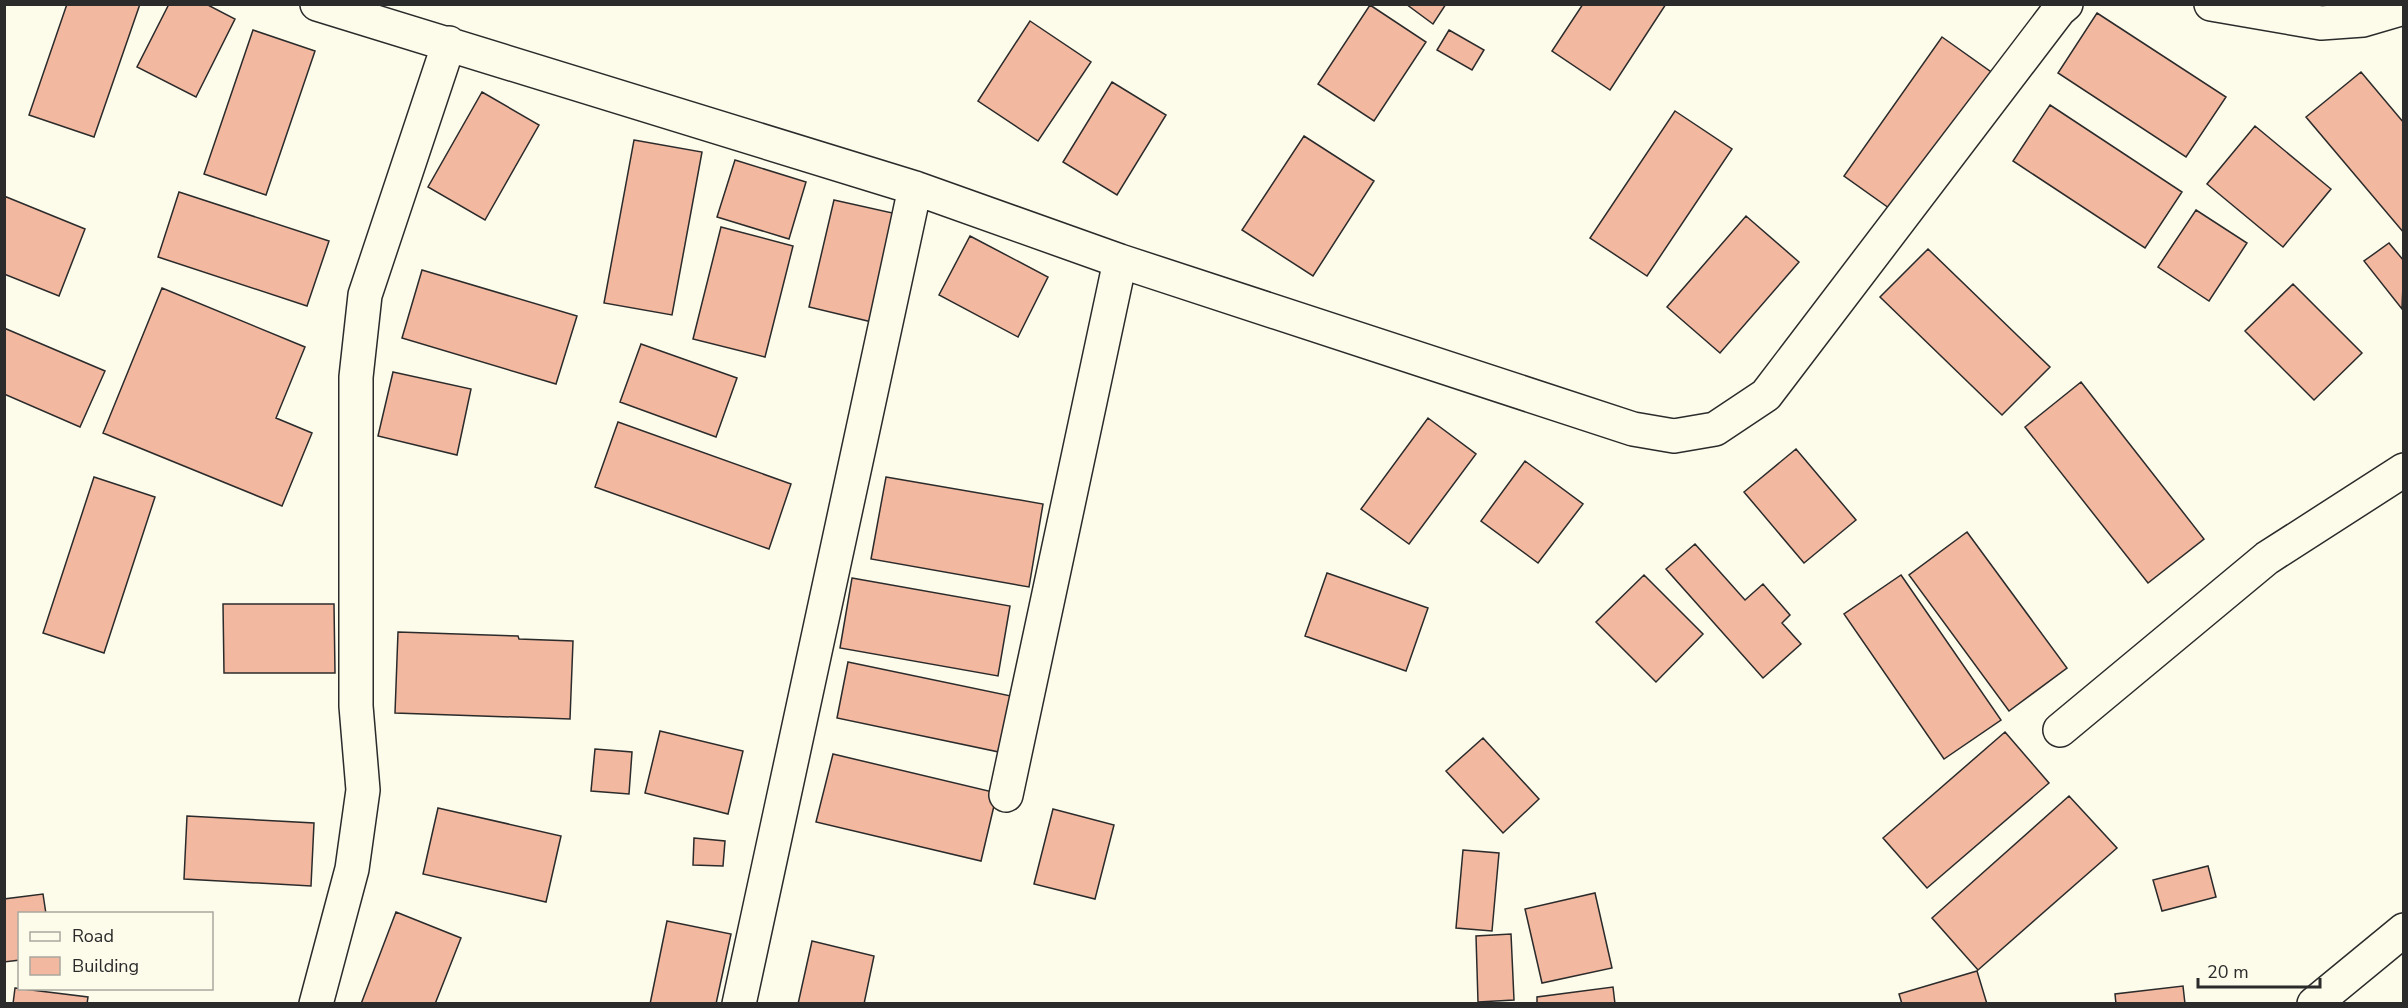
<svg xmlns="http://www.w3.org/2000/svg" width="2408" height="1008" font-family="'Nunito Sans',sans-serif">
<rect width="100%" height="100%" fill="#fdfbea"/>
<!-- building -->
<path fill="#f2b8a0" stroke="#2b2b2b" stroke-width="1.5" d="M67,4H140L94,137L29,115Z
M169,4H206L235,19L196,97L137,67Z
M1406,4H1446L1433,24Z
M1583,4H1666L1610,90L1552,51Z
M1370,5L1426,42L1374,121L1318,84Z
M2097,13L2226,97L2186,157L2058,73Z
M1030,21L1091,62L1038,141L978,101Z
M253,30L315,51L266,195L204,174Z
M1449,30L1484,50L1472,70L1437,50Z
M1942,37L1994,74L1896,213L1844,176Z
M2361,72L2404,123V233L2306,117Z
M1112,82L1166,115L1117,195L1063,162Z
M482,92L539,125L485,220L428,187Z
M2050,105L2182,192L2145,248L2013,161Z
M1675,111L1732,149L1647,276L1590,238Z
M2255,126L2331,189L2283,247L2207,184Z
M1304,136L1374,181L1313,276L1242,230Z
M634,140L702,152L672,315L604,303Z
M735,160L806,182L789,239L717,217Z
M179,192L329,241L307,306L158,257Z
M4,196L85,229L59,296L4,274Z
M834,200L897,214L872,322L809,307Z
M2196,210L2247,243L2209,301L2158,267Z
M1746,216L1799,262L1720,353L1667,307Z
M721,227L793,246L765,357L693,339Z
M970,236L1048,277L1018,337L939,295Z
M2389,243L2404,261L2402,309L2364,261Z
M1928,249L2050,367L2002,415L1880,297Z
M422,270L577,316L556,384L402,338Z
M2293,284L2362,353L2314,400L2245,331Z
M162,288L305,347L276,418L312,433L282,506L103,433Z
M4,328L105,371L80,427L4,394Z
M641,344L737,378L716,437L620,402Z
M393,372L471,389L457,455L378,436Z
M2081,382L2204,539L2148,583L2025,427Z
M1428,418L1476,454L1409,544L1361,509Z
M618,422L791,484L769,549L595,487Z
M1796,449L1856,520L1804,563L1744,492Z
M1525,461L1583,504L1538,563L1481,521Z
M94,477L155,497L104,653L43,633Z
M886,477L1043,504L1029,587L871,559Z
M1967,532L2067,668L2009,711L1909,575Z
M1695,544L1745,600L1763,584L1790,615L1782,623L1801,644L1763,678L1666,569Z
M1327,573L1428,608L1406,671L1305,636Z
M1644,575L1703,634L1656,682L1596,622Z
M1901,575L2001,720L1944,759L1844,614Z
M852,578L1010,606L998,676L840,648Z
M223,604H334L335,673H224Z
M398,632L518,636L519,639L573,641L570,719L395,713Z
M848,662L1011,696L999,752L837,718Z
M660,731L743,751L728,814L645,793Z
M2005,732L2049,783L1927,888L1883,838Z
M1483,738L1539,799L1503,833L1446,771Z
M595,749L632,752L629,794L591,791Z
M833,754L997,793L981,861L816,822Z
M2069,796L2117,848L1978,970L1932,918Z
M438,808L561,836L546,902L423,874Z
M1053,809L1114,825L1095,899L1034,884Z
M187,816L314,823L311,886L184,879Z
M694,838L725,841L723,866L693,865Z
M1463,850L1499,853L1492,931L1456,928Z
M2208,866L2216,897L2162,911L2153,880Z
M1595,893L1612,968L1542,983L1525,909Z
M43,894L46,914H20V960L4,962V899Z
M396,912L461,938L435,1004H361Z
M667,921L731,934L716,1004H650Z
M1511,934L1514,1000L1478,1002L1476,936Z
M812,941L874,956L864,1004H798Z
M1977,971L1987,1004H1902L1899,994Z
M2183,986L2185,1004H2116L2115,994Z
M1613,987L1615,1004H1537V997Z
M15,988L88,997L87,1004H13Z"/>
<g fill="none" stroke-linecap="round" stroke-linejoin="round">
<defs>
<path id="minor" d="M317,4L915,188L1120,261L1633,429L1674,436L1715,429L1766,395L2059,10L2066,4
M2211,4L2321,23L2363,20L2404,8
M2060,730L2267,558L2404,470
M1006,795L1120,261
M316,1004L352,869L363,790L356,706V377L365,295L449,43
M739,1004L915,188
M2314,1004L2404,930"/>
</defs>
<!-- minor casing -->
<use href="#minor" stroke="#2b2b2b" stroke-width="36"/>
<!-- minor -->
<use href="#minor" stroke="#fdfbea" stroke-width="33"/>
</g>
<!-- border -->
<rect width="2408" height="1008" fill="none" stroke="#2b2b2b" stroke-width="12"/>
<!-- legend -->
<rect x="18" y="912" width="195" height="78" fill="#fdfbea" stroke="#a9a89e" stroke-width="1.5"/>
<rect x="30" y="932" width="30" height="9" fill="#fdfbea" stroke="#a9a89e" stroke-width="1.5"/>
<text x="72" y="942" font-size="18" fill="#2b2b2b">Road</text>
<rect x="30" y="957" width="30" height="18" fill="#f2b8a0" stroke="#a9a89e" stroke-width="1.5"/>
<text x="72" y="972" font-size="18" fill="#2b2b2b">Building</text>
<!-- scale -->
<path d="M2198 978v9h122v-9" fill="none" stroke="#2b2b2b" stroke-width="3"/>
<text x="2207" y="978" font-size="18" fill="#2b2b2b" stroke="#fdfbea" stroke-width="4.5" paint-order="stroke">20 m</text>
</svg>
